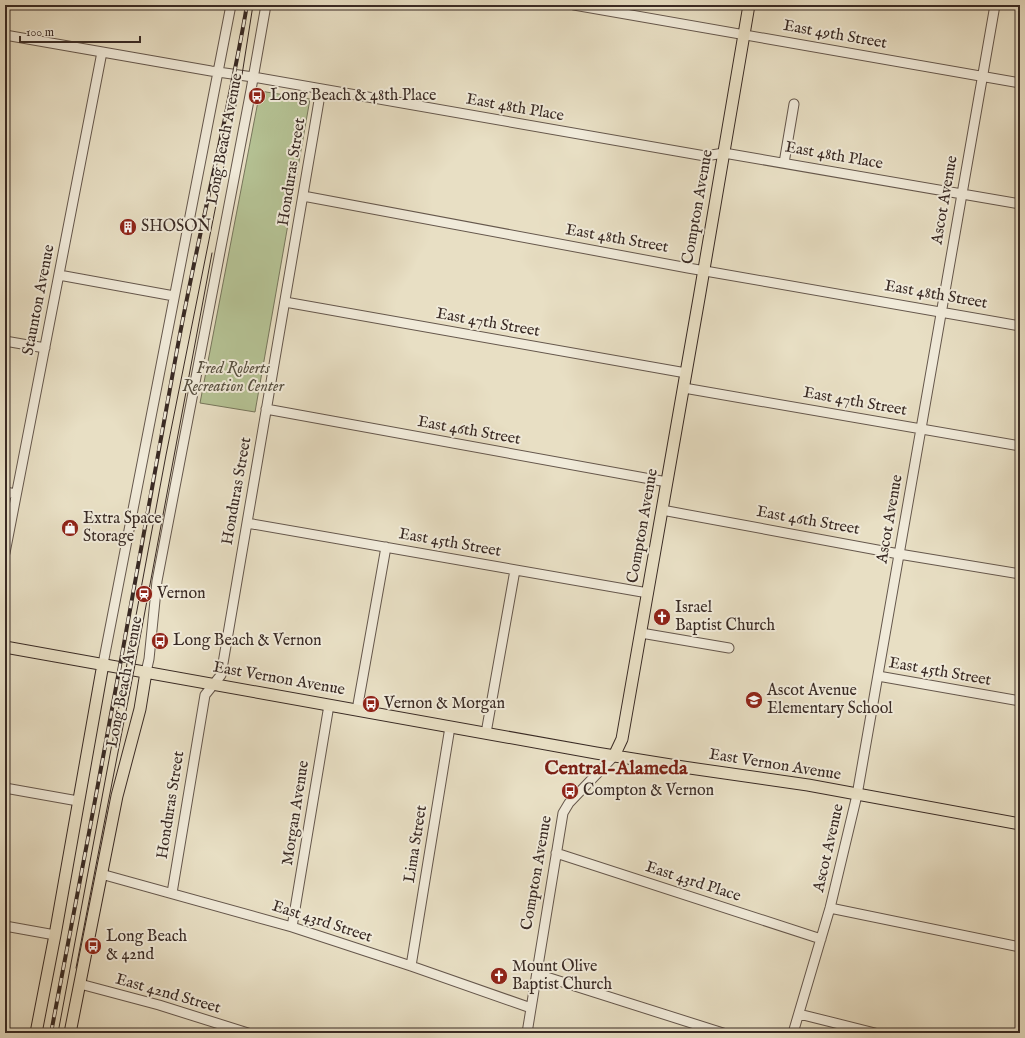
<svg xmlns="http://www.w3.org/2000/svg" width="1025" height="1038" font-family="'IM FELL English',serif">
<rect width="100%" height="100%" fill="#e8dfc4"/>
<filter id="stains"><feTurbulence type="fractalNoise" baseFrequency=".005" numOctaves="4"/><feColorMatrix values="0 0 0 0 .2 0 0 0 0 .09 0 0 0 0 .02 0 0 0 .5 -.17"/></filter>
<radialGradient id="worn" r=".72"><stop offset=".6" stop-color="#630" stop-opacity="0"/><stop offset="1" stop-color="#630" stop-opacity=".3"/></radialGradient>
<!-- green -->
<path fill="#b5c294" stroke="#77765c" d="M260,91L310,99L255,412L200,403Z"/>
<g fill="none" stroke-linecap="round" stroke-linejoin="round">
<defs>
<path id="minor" d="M574,5L1020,83
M5,35L211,71L253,77L705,156L724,153L1020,204
M784,163L794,104
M303,196L688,268L1020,326
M59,275L174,296
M285,302L686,373
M5,341L45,348
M684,388L1020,446
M266,409L667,482
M5,492L16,494
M662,510L899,554L1020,574
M247,523L648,593
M5,553L102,52
M641,633L729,648
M103,664L231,5
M146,672L149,659L157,581L251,90L266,5
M878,676L1020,701
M357,710L386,547
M486,733L515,570
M5,788L78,801
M556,853L821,939
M101,874L292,927L411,966L531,1008
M172,893L205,695L221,675L321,89
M830,908L1020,947
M5,926L55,935
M292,927L329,705
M411,966L450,727
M537,974L723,1033
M80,984L159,1005L248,1033
M799,1014L875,1033
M527,1033L563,813L569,803L614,756
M793,1033L830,908L857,795L995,5"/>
<path id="major" d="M5,647L596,753L683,767L808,785L1020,824
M614,756L622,739C665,494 708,250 749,5
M36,1033L55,935L103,664
M70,1033L117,796L140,709L146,672"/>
</defs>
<!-- minor casing -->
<use href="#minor" stroke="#65574c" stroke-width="11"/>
<!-- major casing -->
<use href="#major" stroke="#392a24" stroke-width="13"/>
<!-- minor -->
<use href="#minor" stroke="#f0ead9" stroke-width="9"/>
<!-- major -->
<use href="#major" stroke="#e8dfc4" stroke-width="11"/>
<!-- tram -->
<path stroke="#392a24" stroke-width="1" d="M76,968L134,670L212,253
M58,1033L166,455L242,75L253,5"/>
<defs>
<path id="rail" d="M51,1033C74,912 97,792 119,671C138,564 157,457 177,350C198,235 227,121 247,5"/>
</defs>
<!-- rail casing -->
<use href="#rail" stroke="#392a24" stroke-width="4"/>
<!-- rail -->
<use href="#rail" stroke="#f0ead9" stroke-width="2.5" stroke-dasharray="8" stroke-linecap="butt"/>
</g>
<!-- icons -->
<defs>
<symbol id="bus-disc" viewBox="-11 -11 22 22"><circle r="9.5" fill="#8f2418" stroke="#f0ead9"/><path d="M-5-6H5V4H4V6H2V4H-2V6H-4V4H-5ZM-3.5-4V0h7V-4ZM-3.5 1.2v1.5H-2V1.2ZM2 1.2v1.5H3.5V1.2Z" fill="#fff"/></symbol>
<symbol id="building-disc" viewBox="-11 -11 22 22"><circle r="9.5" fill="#8f2418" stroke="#f0ead9"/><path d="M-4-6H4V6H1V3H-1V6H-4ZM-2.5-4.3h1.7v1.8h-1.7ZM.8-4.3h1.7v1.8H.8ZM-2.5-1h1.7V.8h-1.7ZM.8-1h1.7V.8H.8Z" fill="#fff"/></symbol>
<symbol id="shop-disc" viewBox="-11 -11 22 22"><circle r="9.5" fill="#8f2418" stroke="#f0ead9"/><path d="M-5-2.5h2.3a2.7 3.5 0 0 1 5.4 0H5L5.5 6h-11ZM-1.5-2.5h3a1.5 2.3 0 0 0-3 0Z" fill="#fff"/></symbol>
<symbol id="station-disc" viewBox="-11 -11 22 22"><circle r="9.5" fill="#8f2418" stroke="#f0ead9"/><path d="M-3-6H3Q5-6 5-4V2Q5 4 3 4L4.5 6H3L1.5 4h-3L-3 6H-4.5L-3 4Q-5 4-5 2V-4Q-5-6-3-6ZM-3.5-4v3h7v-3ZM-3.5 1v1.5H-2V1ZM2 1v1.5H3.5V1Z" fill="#fff"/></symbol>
<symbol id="church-disc" viewBox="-11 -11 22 22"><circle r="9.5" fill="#8f2418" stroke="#f0ead9"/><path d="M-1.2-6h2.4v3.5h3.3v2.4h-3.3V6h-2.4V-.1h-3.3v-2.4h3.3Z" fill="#fff"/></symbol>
<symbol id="school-disc" viewBox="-11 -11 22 22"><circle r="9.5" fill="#8f2418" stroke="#f0ead9"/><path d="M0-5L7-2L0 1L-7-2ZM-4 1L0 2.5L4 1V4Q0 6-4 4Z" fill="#fff"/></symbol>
</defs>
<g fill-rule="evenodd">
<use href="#bus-disc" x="247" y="86" width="20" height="20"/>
<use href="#building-disc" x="118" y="217" width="20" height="20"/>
<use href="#shop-disc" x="60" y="518" width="20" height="20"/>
<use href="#station-disc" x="134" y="584" width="20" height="20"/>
<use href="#church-disc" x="652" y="607" width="20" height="20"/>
<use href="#bus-disc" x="150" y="631" width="20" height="20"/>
<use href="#school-disc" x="744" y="690" width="20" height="20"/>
<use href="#bus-disc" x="361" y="694" width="20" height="20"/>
<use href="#bus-disc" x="560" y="781" width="20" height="20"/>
<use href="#bus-disc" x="83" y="936" width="20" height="20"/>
<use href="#church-disc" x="489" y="966" width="20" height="20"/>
</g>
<g text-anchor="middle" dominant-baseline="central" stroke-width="4" stroke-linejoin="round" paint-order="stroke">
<!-- street labels -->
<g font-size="16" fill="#392a24" stroke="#f0ead9">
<text transform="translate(835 35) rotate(10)">East 49th Street</text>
<text transform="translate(515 108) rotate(10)">East 48th Place</text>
<text transform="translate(225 139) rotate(-79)">Long Beach Avenue</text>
<text transform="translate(834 156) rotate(10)">East 48th Place</text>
<text transform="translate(292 172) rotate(-81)">Honduras Street</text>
<text transform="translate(945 200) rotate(-80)">Ascot Avenue</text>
<text transform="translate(698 207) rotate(-80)">Compton Avenue</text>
<text transform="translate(617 239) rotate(10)">East 48th Street</text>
<text transform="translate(936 295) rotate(10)">East 48th Street</text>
<text transform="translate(39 300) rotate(-79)">Staunton Avenue</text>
<text transform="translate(488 323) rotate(10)">East 47th Street</text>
<text transform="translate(855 402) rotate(10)">East 47th Street</text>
<text transform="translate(469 431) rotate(10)">East 46th Street</text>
<text transform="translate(237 491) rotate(-80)">Honduras Street</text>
<text transform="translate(890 519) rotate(-80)">Ascot Avenue</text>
<text transform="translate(808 521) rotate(10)">East 46th Street</text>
<text transform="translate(643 526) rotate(-80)">Compton Avenue</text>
<text transform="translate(450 543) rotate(10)">East 45th Street</text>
<text transform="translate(940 672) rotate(10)">East 45th Street</text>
<text transform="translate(279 679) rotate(10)">East Vernon Avenue</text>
<text transform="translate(125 682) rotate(-79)">Long Beach Avenue</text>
<text transform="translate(775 765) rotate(9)">East Vernon Avenue</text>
<text transform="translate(171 805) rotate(-81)">Honduras Street</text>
<text transform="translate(296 813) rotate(-81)">Morgan Avenue</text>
<text transform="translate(416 844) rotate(-81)">Lima Street</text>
<text transform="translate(829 848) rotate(-77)">Ascot Avenue</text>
<text transform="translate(537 873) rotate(-80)">Compton Avenue</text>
<text transform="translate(693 882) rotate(18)">East 43rd Place</text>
<text transform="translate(322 922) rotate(18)">East 43rd Street</text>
<text transform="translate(168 994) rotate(16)">East 42nd Street</text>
</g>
<!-- poi labels -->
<g font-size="16" fill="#392a24" stroke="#f0ead9" text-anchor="start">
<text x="270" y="96">Long Beach &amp; 48th Place</text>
<text x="141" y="227">SHOSON</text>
<text x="83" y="519">Extra Space<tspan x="83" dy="18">Storage</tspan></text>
<text x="157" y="594">Vernon</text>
<text x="675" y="608">Israel<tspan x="675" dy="18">Baptist Church</tspan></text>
<text x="173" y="641">Long Beach &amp; Vernon</text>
<text x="767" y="691">Ascot Avenue<tspan x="767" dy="18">Elementary School</tspan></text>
<text x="384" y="704">Vernon &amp; Morgan</text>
<text x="583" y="791">Compton &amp; Vernon</text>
<text x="106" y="937">Long Beach<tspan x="106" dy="18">&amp; 42nd</tspan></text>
<text x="512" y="967">Mount Olive<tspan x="512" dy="18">Baptist Church</tspan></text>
</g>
<!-- park labels -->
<g font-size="16" font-style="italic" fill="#585040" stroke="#f0ead9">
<text x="233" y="369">Fred Roberts<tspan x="233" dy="18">Recreation Center</tspan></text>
</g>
<!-- district labels -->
<g font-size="20" font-weight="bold" fill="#7a1f14" stroke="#f0ead9">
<text x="616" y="768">Central-Alameda</text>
</g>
</g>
<!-- margin -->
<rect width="1025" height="1038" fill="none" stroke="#e8dfc4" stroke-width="20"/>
<rect x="6" y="6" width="1013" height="1026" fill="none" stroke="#392a24" stroke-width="2"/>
<rect x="10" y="10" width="1005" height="1018" fill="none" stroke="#392a24"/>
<!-- scale -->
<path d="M20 36v6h120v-6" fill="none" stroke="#392a24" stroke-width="2"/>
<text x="26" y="36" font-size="12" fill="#392a24" stroke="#f0ead9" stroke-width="3" paint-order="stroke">100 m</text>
<rect width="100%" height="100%" filter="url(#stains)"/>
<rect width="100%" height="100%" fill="url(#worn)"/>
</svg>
